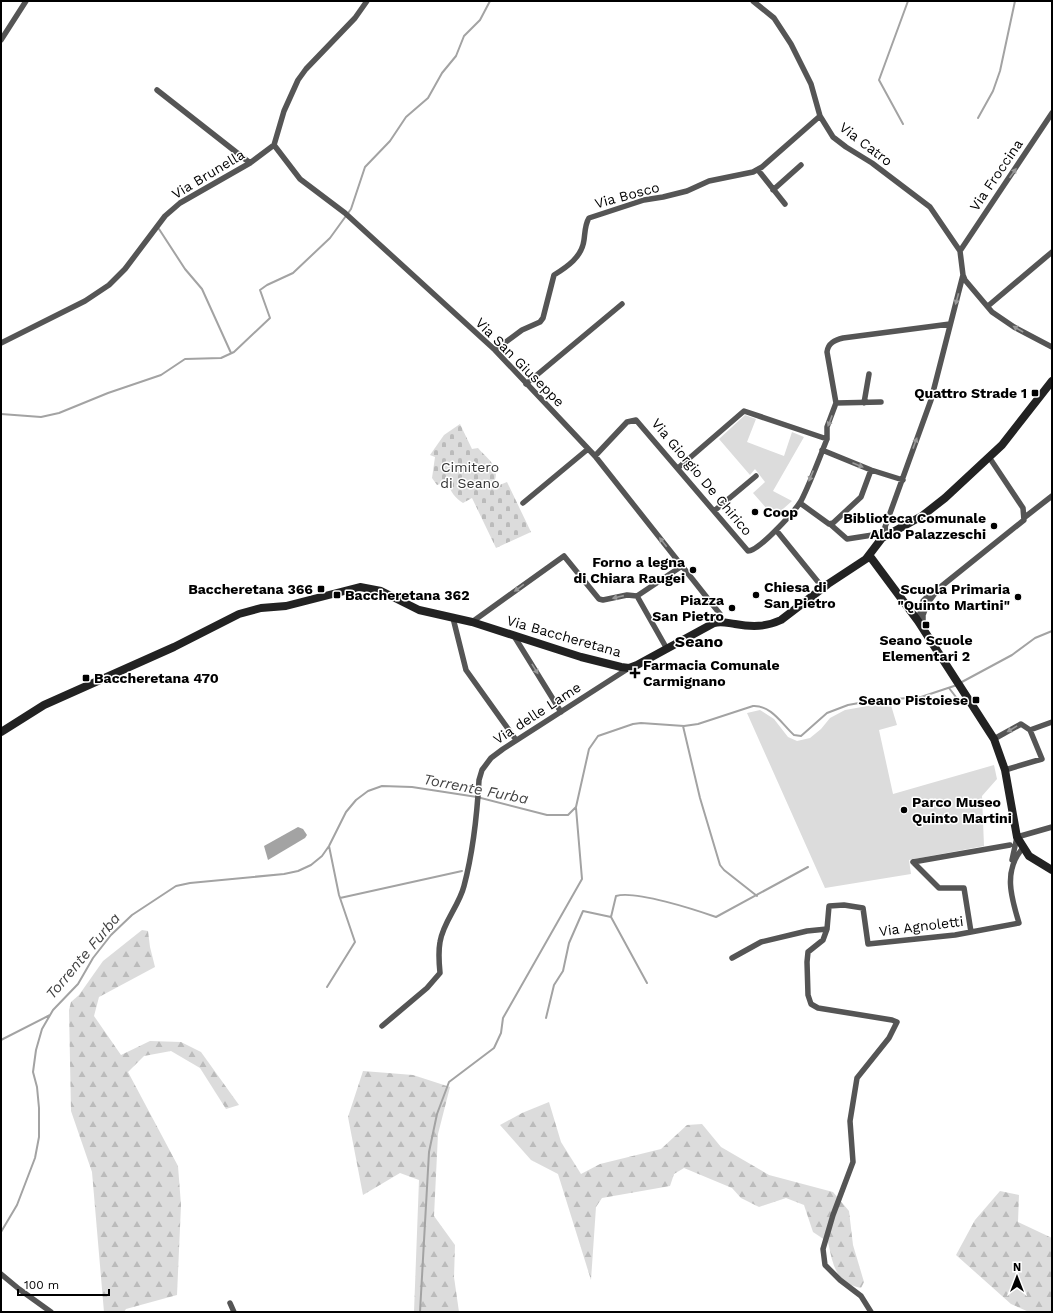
<svg xmlns="http://www.w3.org/2000/svg" width="1053" height="1313" font-family="'Work Sans',sans-serif">
<defs>
<pattern id="forest-firs" width="22" height="20" patternUnits="userSpaceOnUse"><rect width="22" height="20" fill="#dcdcdc"/><path d="M5 1l3.5 6h-7zM16 11l3.5 6h-7z" fill="#bbb"/></pattern>
<pattern id="cemetery-stones" width="16" height="16" patternUnits="userSpaceOnUse"><rect width="16" height="16" fill="#dcdcdc"/><path d="M2 7V4a2 2 0 0 1 4 0v3zM10 15v-3a2 2 0 0 1 4 0v3z" fill="#bbb"/></pattern>
</defs>
<rect width="100%" height="100%" fill="#fff"/>
<!-- green -->
<path fill="#dcdcdc" d="M745,415L756,419L747,442L784,456L792,432L804,437L773,491L792,501L774,517L753,493L765,482L755,469L750,475L719,439Z
M890,702L897,725L879,730L893,794L994,765L997,779L982,796L984,846L909,860L911,874L825,888L747,713L760,710L774,719L788,737L797,741L810,738L821,729L830,718L845,710Z"/>
<!-- forest -->
<path fill="url(#forest-firs)" d="M142,930L148,931L150,947L155,967L99,997L94,1016L121,1055L150,1041L181,1042L201,1052L239,1105L226,1109L200,1068L171,1051L144,1056L128,1072L178,1166L181,1205L177,1295L126,1309L124,1312H104L92,1172L71,1111L69,1010L71,1002L79,995L103,961Z
M363,1071L413,1075L450,1087L438,1134L434,1216L455,1245L454,1277L459,1312H414L419,1180L400,1173L363,1195L348,1117Z
M549,1102L561,1142L581,1174L600,1164L661,1149L687,1125L702,1124L721,1147L769,1175L833,1192L849,1211L853,1245L864,1282L861,1288C835,1283 833,1264 828,1242L813,1232L804,1205L786,1198L759,1207L741,1198L732,1188L684,1168L674,1174L670,1186L602,1198L596,1207L591,1280L558,1174L531,1160L500,1125L522,1113Z
M1000,1191L1019,1195L1018,1222L1052,1238V1312H1029L1011,1304L956,1255L975,1220Z"/>
<!-- cemetery -->
<path fill="url(#cemetery-stones)" d="M460,424L472,449L478,448C487,459 501,466 494,483L497,486L507,482L531,532L496,548L472,498L463,503C456,499 450,491 447,482L437,485L432,478L435,457L430,455L444,435Z"/>
<!-- water -->
<path fill="#a3a3a3" d="M298,827L303,829L307,835L305,838L268,860L264,846Z"/>
<g fill="none" stroke-linecap="round" stroke-linejoin="round">
<!-- stream -->
<path stroke="#a3a3a3" stroke-width="2" d="M978,118L993,91L1000,71L1015,1
M903,124L879,80L908,1
M159,229L185,269L202,289L231,353
M1,414L41,417L59,413L108,393L161,375L185,359L221,358L234,352L270,318L260,290L267,285L293,273L330,238L351,209L365,167L390,141L406,117L428,98L442,73L456,56L464,36L480,20L490,1
M960,683L1012,655L1035,638L1052,631
M949,688L959,701
M683,726L700,798L720,865L724,870L757,896
M340,898L462,871
M647,983L611,917L616,896C635,890 696,910 716,917L808,867
M327,987L355,942L339,895L329,846
M546,1018L554,985L563,971L569,943L583,911L611,917
M1,1040L50,1015
M1,1232L17,1205L35,1158L39,1137V1108L37,1087L33,1072L36,1050L42,1029L53,1010L78,984L93,958L111,935L132,915L176,886L190,883L284,874L298,871L311,865L322,856L329,846L346,812L356,800L368,791L382,786L412,787L477,797L547,815H568L576,807L589,749L598,736L633,724L641,723L684,726L698,724L753,706C771,705 782,724 794,735L801,736L827,713L848,705L870,701L921,697L957,685
M420,1312L429,1152L437,1114L449,1082L494,1048L501,1033L503,1018L582,879L576,808"/>
<!-- street -->
<path stroke="#555" stroke-width="5.5" d="M753,1L774,18L791,44L811,84L820,116L833,137L846,147L872,163L930,207L960,251L963,275L931,400L885,527L887,535
M1,40L26,1
M157,90L250,163
M274,145L300,179L345,213L495,350L595,456L720,614L721,621
M758,170L785,204
M773,190L801,165
M960,251L1052,113
M963,275L965,280L992,312L1014,327L1052,347
M988,306L1052,252
M1,343L85,301L109,285L125,269L165,216L180,203L250,163L274,145L284,111L298,80L306,69L355,18L367,1
M495,350L522,330L540,322L543,318L554,275C567,267 582,257 584,240C585,233 585,224 589,218L644,200L663,197L687,191L709,181L753,172L762,167L820,116
M526,384L622,304
M836,403L881,402
M864,403L869,374
M827,439V427L836,403L827,352C828,343 835,340 843,338L950,324
M822,450L871,470L903,480
M595,456L627,422L636,420L748,551C759,551 795,511 801,501C811,481 819,459 827,439L744,411L678,468
M523,503L588,449
M800,503L829,524L833,523L861,497L871,470
M714,511L756,476
M1025,517L1052,496
M830,524L847,539L879,534L883,537
M776,530L823,588
M637,596L682,566
M453,618L466,670L516,740
M918,621L923,601L932,592
M472,622L564,556L599,599L603,600L627,595L637,596L667,649
M923,628V615L927,604L938,589L1024,520L1023,508L989,457
M514,636L561,712
M994,739L1021,724L1030,730
M1005,770L1042,759L1030,730L1052,722
M1012,860L1017,837L1052,827
M913,862L939,888H964L971,932
M913,862L1010,845
M827,929L823,940L808,952L807,962L808,995L811,1004L818,1008L892,1020L897,1022L889,1038L857,1078L850,1121L853,1162L833,1215L823,1249L825,1265L840,1280L861,1296L871,1312
M732,958L761,942L807,931L827,929L829,906L844,905L863,908L868,944L955,935L1019,923C1011,897 1003,870 1023,848
M382,1026L427,988L440,973C439,963 438,953 440,942C443,922 459,906 464,886C473,852 477,816 479,780L482,770L491,758L503,749L629,668
M1,1274L19,1289L51,1312
M230,1303L234,1312"/>
<!-- secondary -->
<path stroke="#222" stroke-width="8" d="M869,555L918,621L994,739L1005,770L1017,837L1029,856L1052,870
M1,732L44,705L174,647L239,614L261,608L286,606L360,587L381,591L419,610L472,622L581,657L621,667L629,668L637,665L714,623C722,621 727,623 735,624C752,627 766,627 781,620L828,584L866,559L882,538L922,516L945,498L1002,445L1052,381"/>
</g>
<!-- one-way arrows -->
<defs><path id="oneway-solid" d="M-6-.8H1V-3.2L6.5 0L1 3.2V.8H-6Z"/></defs>
<g fill="#999">
<use href="#oneway-solid" transform="translate(1013 173) rotate(-55)"/>
<use href="#oneway-solid" transform="translate(957 299) rotate(105)"/>
<use href="#oneway-solid" transform="translate(1018 329) rotate(-150)"/>
<use href="#oneway-solid" transform="translate(830 421) rotate(111)"/>
<use href="#oneway-solid" transform="translate(915 443) rotate(-70)"/>
<use href="#oneway-solid" transform="translate(858 465) rotate(23)"/>
<use href="#oneway-solid" transform="translate(811 476) rotate(113)"/>
<use href="#oneway-solid" transform="translate(663 542) rotate(-128)"/>
<use href="#oneway-solid" transform="translate(519 588) rotate(144)"/>
<use href="#oneway-solid" transform="translate(618 597) rotate(167)"/>
<use href="#oneway-solid" transform="translate(535 669) rotate(58)"/>
<use href="#oneway-solid" transform="translate(1012 729) rotate(149)"/>
</g>
<!-- markers -->
<g fill="#000" stroke="#fff" stroke-width="1.5">
<rect x="1031" y="389" width="8" height="8" rx="2"/>
<circle cx="755" cy="512" r="4"/>
<circle cx="994" cy="526" r="4"/>
<circle cx="693" cy="570" r="4"/>
<rect x="317" y="585" width="8" height="8" rx="2"/>
<rect x="333" y="591" width="8" height="8" rx="2"/>
<circle cx="756" cy="595" r="4"/>
<circle cx="1018" cy="597" r="4"/>
<circle cx="732" cy="608" r="4"/>
<rect x="922" y="621" width="8" height="8" rx="2"/>
<path d="M633 667h4v4h4v4h-4v4h-4v-4h-4v-4h4z"/>
<rect x="82" y="674" width="8" height="8" rx="2"/>
<rect x="972" y="696" width="8" height="8" rx="2"/>
<circle cx="904" cy="810" r="4"/>
</g>
<g text-anchor="middle" dominant-baseline="central" stroke-width="3" stroke-linejoin="round" paint-order="stroke">
<!-- street labels -->
<g font-size="14" fill="#000" stroke="#fff">
<text transform="translate(866 144) rotate(37)">Via Catro</text>
<text transform="translate(208 174) rotate(-31)">Via Brunella</text>
<text transform="translate(996 175) rotate(-56)">Via Froccina</text>
<text transform="translate(627 195) rotate(-15)">Via Bosco</text>
<text transform="translate(520 362) rotate(45)">Via San Giuseppe</text>
<text transform="translate(702 477) rotate(50)">Via Giorgio De Chirico</text>
<text transform="translate(564 636) rotate(16)">Via Baccheretana</text>
<text transform="translate(537 713) rotate(-33)">Via delle Lame</text>
<text transform="translate(921 926) rotate(-7)">Via Agnoletti</text>
</g>
<!-- poi labels -->
<g font-size="14" font-weight="bold" fill="#000" stroke="#fff" text-anchor="end">
<text x="1027" y="393">Quattro Strade 1</text>
<text x="763" y="512" text-anchor="start">Coop</text>
<text x="986" y="518">Biblioteca Comunale<tspan x="986" dy="16">Aldo Palazzeschi</tspan></text>
<text x="685" y="562">Forno a legna<tspan x="685" dy="16">di Chiara Raugei</tspan></text>
<text x="764" y="587" text-anchor="start">Chiesa di<tspan x="764" dy="16">San Pietro</tspan></text>
<text x="313" y="589">Baccheretana 366</text>
<text x="1010" y="589">Scuola Primaria<tspan x="1010" dy="16">"Quinto Martini"</tspan></text>
<text x="345" y="595" text-anchor="start">Baccheretana 362</text>
<text x="724" y="600">Piazza<tspan x="724" dy="16">San Pietro</tspan></text>
<text x="926" y="640" text-anchor="middle">Seano Scuole<tspan x="926" dy="16">Elementari 2</tspan></text>
<text x="643" y="665" text-anchor="start">Farmacia Comunale<tspan x="643" dy="16">Carmignano</tspan></text>
<text x="94" y="678" text-anchor="start">Baccheretana 470</text>
<text x="968" y="700">Seano Pistoiese</text>
<text x="912" y="802" text-anchor="start">Parco Museo<tspan x="912" dy="16">Quinto Martini</tspan></text>
</g>
<!-- park labels -->
<g font-size="14" fill="#333" stroke="#fff">
<text x="470" y="467">Cimitero<tspan x="470" dy="16">di Seano</tspan></text>
</g>
<!-- water labels -->
<g font-size="15" font-style="italic" fill="#444" stroke="#fff">
<text transform="translate(476 789) rotate(11)">Torrente Furba</text>
<text transform="translate(83 956) rotate(-50)">Torrente Furba</text>
</g>
<!-- quarter labels -->
<g font-size="16" font-weight="bold" fill="#000" stroke="#fff">
<text x="699" y="641">Seano</text>
</g>
</g>
<!-- border -->
<rect width="1053" height="1313" fill="none" stroke="#000000" stroke-width="4"/>
<!-- north arrow -->
<g transform="translate(1017 1277)" stroke="#ffffff" stroke-width="3" paint-order="stroke">
<path d="M0-3L7 15L0 10L-7 15Z" fill="#000000"/>
<text y="-6" font-size="11" font-weight="bold" text-anchor="middle" fill="#000000">N</text>
</g>
<!-- scale -->
<path d="M18 1289v6h91v-6" fill="none" stroke="#000000" stroke-width="2"/>
<text x="24" y="1289" font-size="12" fill="#000000" stroke="#ffffff" stroke-width="3" paint-order="stroke">100 m</text>
</svg>
